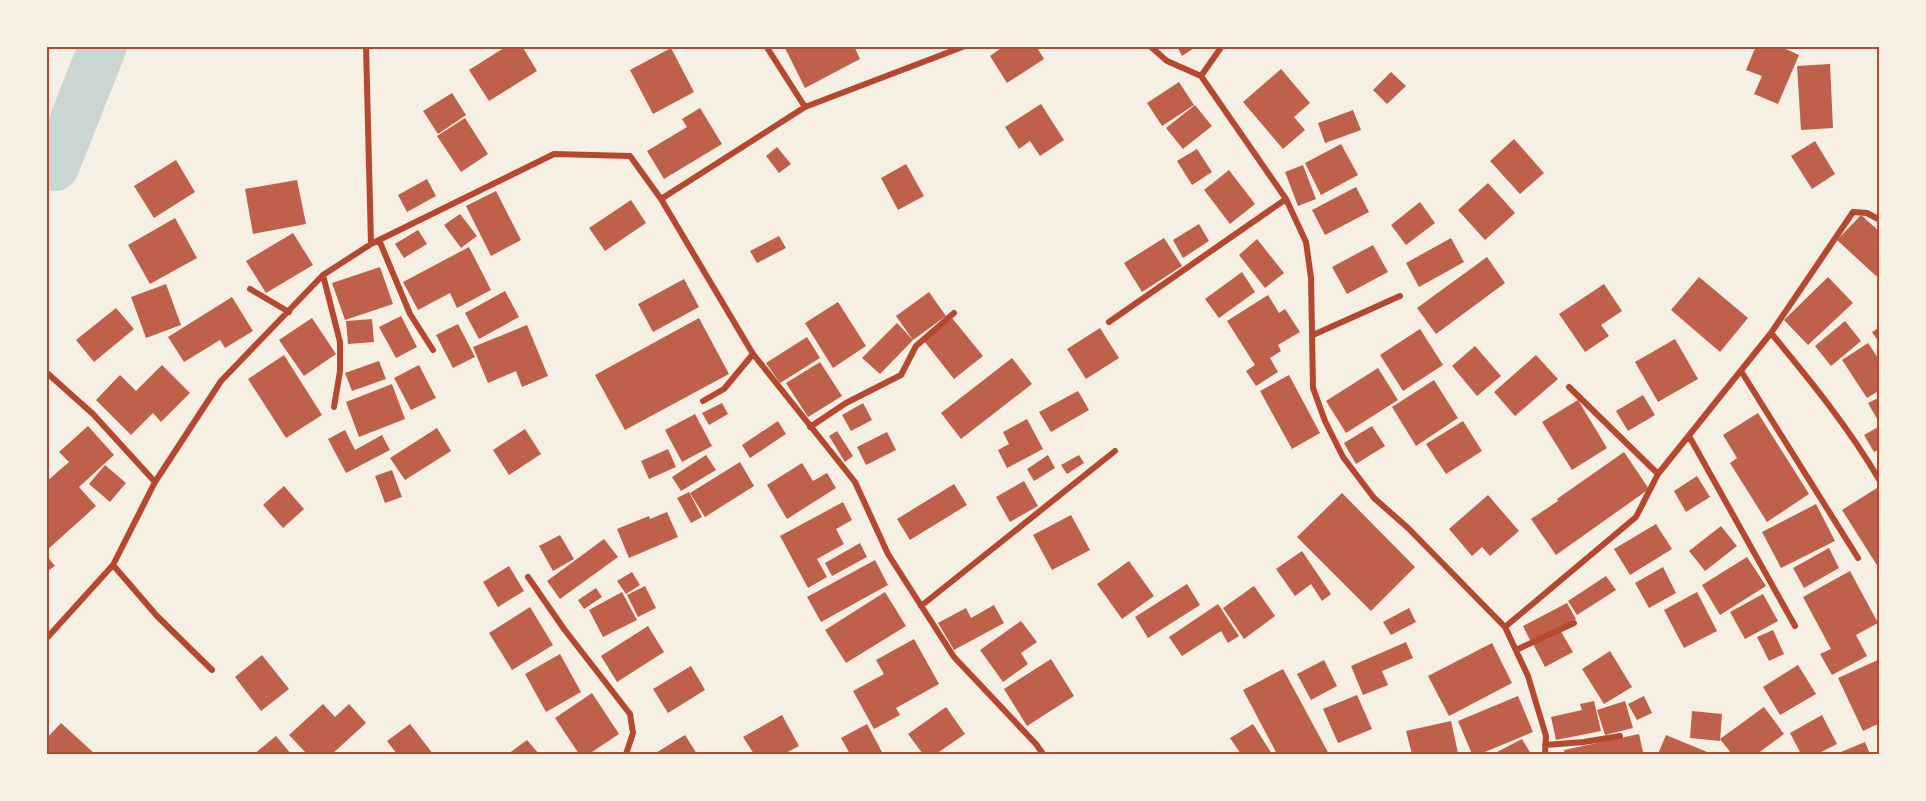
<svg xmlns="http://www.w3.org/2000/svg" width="1926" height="801" viewBox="0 0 1926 801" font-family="'Alegreya Sans',sans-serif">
<rect width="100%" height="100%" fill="#f6efe4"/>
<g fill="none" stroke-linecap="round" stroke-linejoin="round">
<path stroke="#c9d6d2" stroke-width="48" d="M46,157l9,10 48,-121"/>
</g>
<path fill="#bf614a" d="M507,46h15l15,25 -48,30 -20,-31z
M784,46h70l6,13 -55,29z
M1004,46h32l8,13 -37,24 -17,-27z
M1177,46h20l-15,10z
M1756,46h23l20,9 -21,49 -24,-10 8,-18 -16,-6z
M671,48l23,44 -41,22 -23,-44z
M1830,64l3,64 -32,2 -4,-64z
M1281,69l29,34 -16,14 11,13 -22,19 -40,-47z
M1391,72l15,14 -19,18 -14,-14z
M1179,82l15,23 -32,21 -15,-23z
M452,93l14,22 -28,19 -15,-23z
M1041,104l23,36 -24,16 -10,-15 -11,8 -14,-22z
M1195,105l17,21 -29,23 -17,-21z
M700,108l22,36 -58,35 -17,-28 40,-24 -5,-8z
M1353,110l8,20 -36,13 -7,-20z
M465,118l23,36 -27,18 -24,-36z
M1514,139l30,34 -24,21 -30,-33z
M1815,141l20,33 -23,15 -21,-33z
M1341,144l17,31 -37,20 -16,-32z
M777,147l14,17 -12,9 -13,-17z
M1197,149l15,23 -20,13 -15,-24z
M176,160l19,32 -41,26 -20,-32z
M906,164l18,32 -26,14 -17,-32z
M1303,165l13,34 -18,7 -13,-34z
M1229,170l26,34 -25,20 -26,-34z
M427,179l9,17 -29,16 -9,-17z
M297,180l9,44 -53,10 -8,-45z
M1488,183l27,30 -30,27 -27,-30z
M1356,187l13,25 -44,23 -13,-25z
M496,191l25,49 -30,16 -25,-50z
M631,200l15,23 -41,28 -16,-23z
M1420,202l15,21 -29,22 -15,-20z
M460,214l17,22 -16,12 -17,-23z
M1861,215l19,17v40l-4,4 -39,-36z
M175,218l22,40 -47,26 -22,-39z
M1199,224l10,17 -26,17 -10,-18z
M418,230l9,14 -23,14 -9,-14z
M293,233l20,32 -47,28 -20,-32z
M779,236l7,12 -29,15 -7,-12z
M1164,238l18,28 -40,26 -18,-29z
M1451,238l13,24 -45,25 -13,-24z
M1257,239l27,34 -19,15 -26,-33z
M1373,245l15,27 -41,22 -15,-27z
M469,247l22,43 -34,18 -7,-15 -32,17 -15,-28z
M1487,257l18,26 -69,51 -19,-26z
M380,267l13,37 -48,16 -13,-37z
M1242,272l13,20 -36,26 -14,-19z
M1699,277l49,41 -28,34 -49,-42z
M1828,277l25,26 -45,42 -24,-25z
M684,279l15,28 -46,25 -15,-28z
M166,284l15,41 -35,13 -15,-41z
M1604,284l18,27 -21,14 8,11 -24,16 -26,-38z
M505,291l14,26 -40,22 -14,-26z
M929,292l17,24 -33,24 -17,-24z
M1268,295l11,18 6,-4 15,23 -22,13 3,6 -11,7 8,14 -22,14 -10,-15 9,-6 -28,-44z
M232,297l21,34 -28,17 -5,-8 -36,22 -16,-25z
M838,302l28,44 -33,22 -28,-45z
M116,308l18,21 -40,33 -18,-22z
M401,316l16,31 -21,11 -17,-31z
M312,318l24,36 -32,22 -25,-36z
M699,318l30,56 -104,56 -30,-55z
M952,318l31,38 -29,23 -30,-38z
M372,319l2,23 -26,2 -2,-23z
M1845,321l16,20 -30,25 -16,-20z
M897,323l16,17 -33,34 -18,-16z
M458,324l17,33 -22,11 -17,-33z
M527,325l21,51 -26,11 -6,-16 -28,12 -15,-36z
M1880,327v17l-8,-12z
M1100,328l19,30 -33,21 -19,-30z
M1420,329l23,36 -40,26 -23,-36z
M807,337l13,21 -40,25 -14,-20z
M1675,339l23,40 -40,23 -23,-40z
M1868,343l12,18v29l-13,8 -25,-38z
M1475,346l26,30 -24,20 -25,-30z
M284,355l38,60 -36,23 -38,-59z
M1536,355l22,24 -43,37 -21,-24z
M1012,358l20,26 -71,55 -20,-26z
M379,361l7,18 -34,12 -7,-18z
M820,362l22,34 -34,21 -22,-34z
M162,365l28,28 -29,29 -8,-9 -22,22 -35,-35 24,-25 16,16z
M419,365l17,33 -25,12 -17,-32z
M1378,368l20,32 -52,33 -20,-32z
M1289,375l31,58 -28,16 -32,-58z
M1434,380l24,38 -42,28 -24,-39z
M392,384l13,35 -46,18 -13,-35z
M1078,391l11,19 -38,22 -12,-20z
M1643,395l12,20 -27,16 -12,-20z
M1880,397v27l-12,-21z
M1578,400l29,48 -35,22 -30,-48z
M722,403l6,11 -19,11 -7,-12z
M863,403l9,17 -21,11 -9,-16z
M1758,413l51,81 -42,28 -37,-59 7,-5 -14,-23z
M695,414l17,32 -30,16 -17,-32z
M1027,419l16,30 -36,19 -9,-18 11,-6 -6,-12z
M778,421l8,13 -36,24 -8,-13z
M1463,421l19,30 -36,23 -20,-30z
M88,426l26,29 -35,32 17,19 -50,45v-69l23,-20 -10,-10z
M1372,426l13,20 -29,18 -12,-21z
M1880,426v23l-6,3 -10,-17z
M437,428l14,23 -46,29 -15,-22z
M525,429l16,25 -32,21 -16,-25z
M345,430l10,20 27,-15 8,15 -44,23 -18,-34z
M837,431l16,25 -8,6 -16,-26z
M887,432l9,18 -30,15 -9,-18z
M668,449l8,18 -27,12 -8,-18z
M1624,452l25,37 -93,66 -25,-36 27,-18 -1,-2z
M706,455l10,15 -35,21 -9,-14z
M1048,455l7,13 -21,13 -7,-12z
M1079,455l5,8 -17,11 -6,-9z
M740,462l14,24 -49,31 -15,-24z
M802,463l11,18 14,-8 9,15 -49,31 -20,-34z
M105,465l21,18 -16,19 -21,-18z
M392,470l10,27 -17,6 -10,-27z
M1697,476l13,21 -24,15 -12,-21z
M1024,481l14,25 -28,16 -14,-25z
M954,484l13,21 -57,35 -13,-21z
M284,486l20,23 -21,19 -20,-23z
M1877,488l3,4v78l-38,-60z
M689,492l13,25 -11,6 -14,-25z
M1342,493l73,74 -44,44 -74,-74z
M1488,495l31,36 -29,25 -8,-9 -10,9 -23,-27z
M843,502l9,18 -16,9 8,15 -27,15 10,18 -19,11 -28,-52z
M1816,504l19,37 -54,27 -19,-36z
M667,512l11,25 -49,21 -12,-29 32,-13 1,3z
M1071,515l19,35 -38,20 -19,-35z
M1656,524l16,25 -42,26 -16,-26z
M1721,526l16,20 -32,25 -16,-20z
M560,535l14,24 -21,12 -14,-25z
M604,539l14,18 -58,42 -13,-18z
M860,543l7,14 -35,19 -7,-13z
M1829,548l10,20 -35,20 -11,-20z
M1302,551l29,43 -9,7 -11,-17 -16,12 -19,-27z
M46,555l9,11 -9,6z
M1747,557l19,29 -46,29 -18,-30z
M875,560l13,25 -67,37 -14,-25z
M1129,561l25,35 -32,23 -25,-35z
M509,566l15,25 -26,16 -15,-25z
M1663,567l13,26 -27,15 -14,-25z
M1850,571l28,52 -22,12 11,21 -35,19 -12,-21 11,-5 -28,-52z
M632,572l8,13 -14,9 -9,-13z
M1606,576l10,14 -39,25 -9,-14z
M1187,584l13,21 -52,33 -13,-21z
M645,586l11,22 -18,9 -11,-22z
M1254,586l21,30 -31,23 -21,-31z
M596,588l6,9 -18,12 -6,-9z
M622,592l15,28 -34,17 -14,-27z
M885,592l21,34 -60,37 -21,-33z
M1697,592l20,39 -33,17 -20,-38z
M1763,594l15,27 -33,18 -15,-27z
M1567,603l9,16 -45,23 -8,-16z
M1218,604l21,32 -11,7 -7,-12 -39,25 -13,-19z
M994,605l10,18 -50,27 -16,-27 28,-15 5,10z
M530,607l23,38 -41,25 -23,-37z
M1409,608l7,14 -25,13 -8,-13z
M1021,621l16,21 -16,11 7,11 -25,18 -23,-32z
M648,626l16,26 -47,30 -16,-26z
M1560,630l13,22 -28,15 -12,-23z
M1773,630l11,24 -15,7 -12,-24z
M914,639l25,45 -43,24 4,7 -26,14 -21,-38 31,-17 -8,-14z
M1406,642l7,16 -31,13 6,14 -25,10 -12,-29z
M1492,643l20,40 -63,33 -21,-40z
M1610,651l22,36 -28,17 -22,-35z
M560,654l21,38 -35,20 -21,-38z
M262,655l27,34 -28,22 -26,-34z
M1051,659l23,37 -47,30 -23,-37z
M1880,659v64l-17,8 -25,-53z
M1324,660l13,26 -26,14 -14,-26z
M1798,665l18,29 -36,21 -17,-28z
M691,666l14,24 -37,23 -15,-24z
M1283,669l46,85h-52l-34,-64z
M592,693l27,41 -30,20h-10l-24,-36z
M1357,695l15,34 -34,14 -15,-34z
M1518,696l15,36 -53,22h-8l-14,-33z
M1644,696l8,17 -15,7 -9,-16z
M1594,701l7,30 -45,9 -5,-23 31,-7 -2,-6z
M1625,701l8,27 -28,7 -8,-25z
M323,704l12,13 14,-13 17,19 -34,31h-25l-18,-19z
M946,707l19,27 -29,20h-13l-15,-20z
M1764,707l20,27 -27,20h-25l-12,-15z
M1692,711l30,3 -2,27 -30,-3z
M782,715l17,31 -15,8h-30l-11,-17z
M1822,715l15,29 -20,10h-16l-11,-21z
M1451,721l7,32 -46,1 -6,-23z
M61,723l34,31h-49v-15z
M410,724l23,30h-36l-10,-13z
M867,724l16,30h-33l-9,-16z
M1253,724l19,30h-31l-11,-16z
M1639,734l4,18 -11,2h-67l-1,-4z
M685,735l12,19h-43z
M1666,735l46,19h-54z
M276,736l15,18h-37z
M1522,739l9,15h-38z
M527,740l12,14h-31z
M1865,742l5,12h-34z"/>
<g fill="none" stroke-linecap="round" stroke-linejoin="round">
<path stroke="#b5482f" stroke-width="6" d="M366,46l5,198
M1150,46l17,15 34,15
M1222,46l-21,30 85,123 20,43 5,36 2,110 12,33 18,36 31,41 34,30 97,99 23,49 18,60 -1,18
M805,107l160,-61
M661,199l144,-92 -39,-61
M379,240l31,74 23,36
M323,275l17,67v29l-6,36
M250,289l39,23
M1109,322l177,-123
M1771,333c39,47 78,95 109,148
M1313,335l87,-39
M1741,371l117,187
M46,372l47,42 62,68
M1569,387l89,87
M703,401l21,-12 29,-35
M810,427l36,-24 55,-28 15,-29 38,-33
M1689,436l106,190
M113,565l44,51 55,54
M528,577l36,52 66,85 3,19 -7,21
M921,606l194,-155
M1505,627l131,-110 22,-43 113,-141 82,-121 14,1 13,7
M46,639l67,-74 42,-83 66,-101 102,-106 48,-31 183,-90 76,2 31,43 92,155 102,128 33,72 66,103 82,87 7,10
M1516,650l58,-27
M1545,745l39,-3 36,-6"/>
</g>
<rect width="1926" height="801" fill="none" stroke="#f6efe4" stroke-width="96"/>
<rect x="48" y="48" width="1830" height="705" fill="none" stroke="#b5482f" stroke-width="2"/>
</svg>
